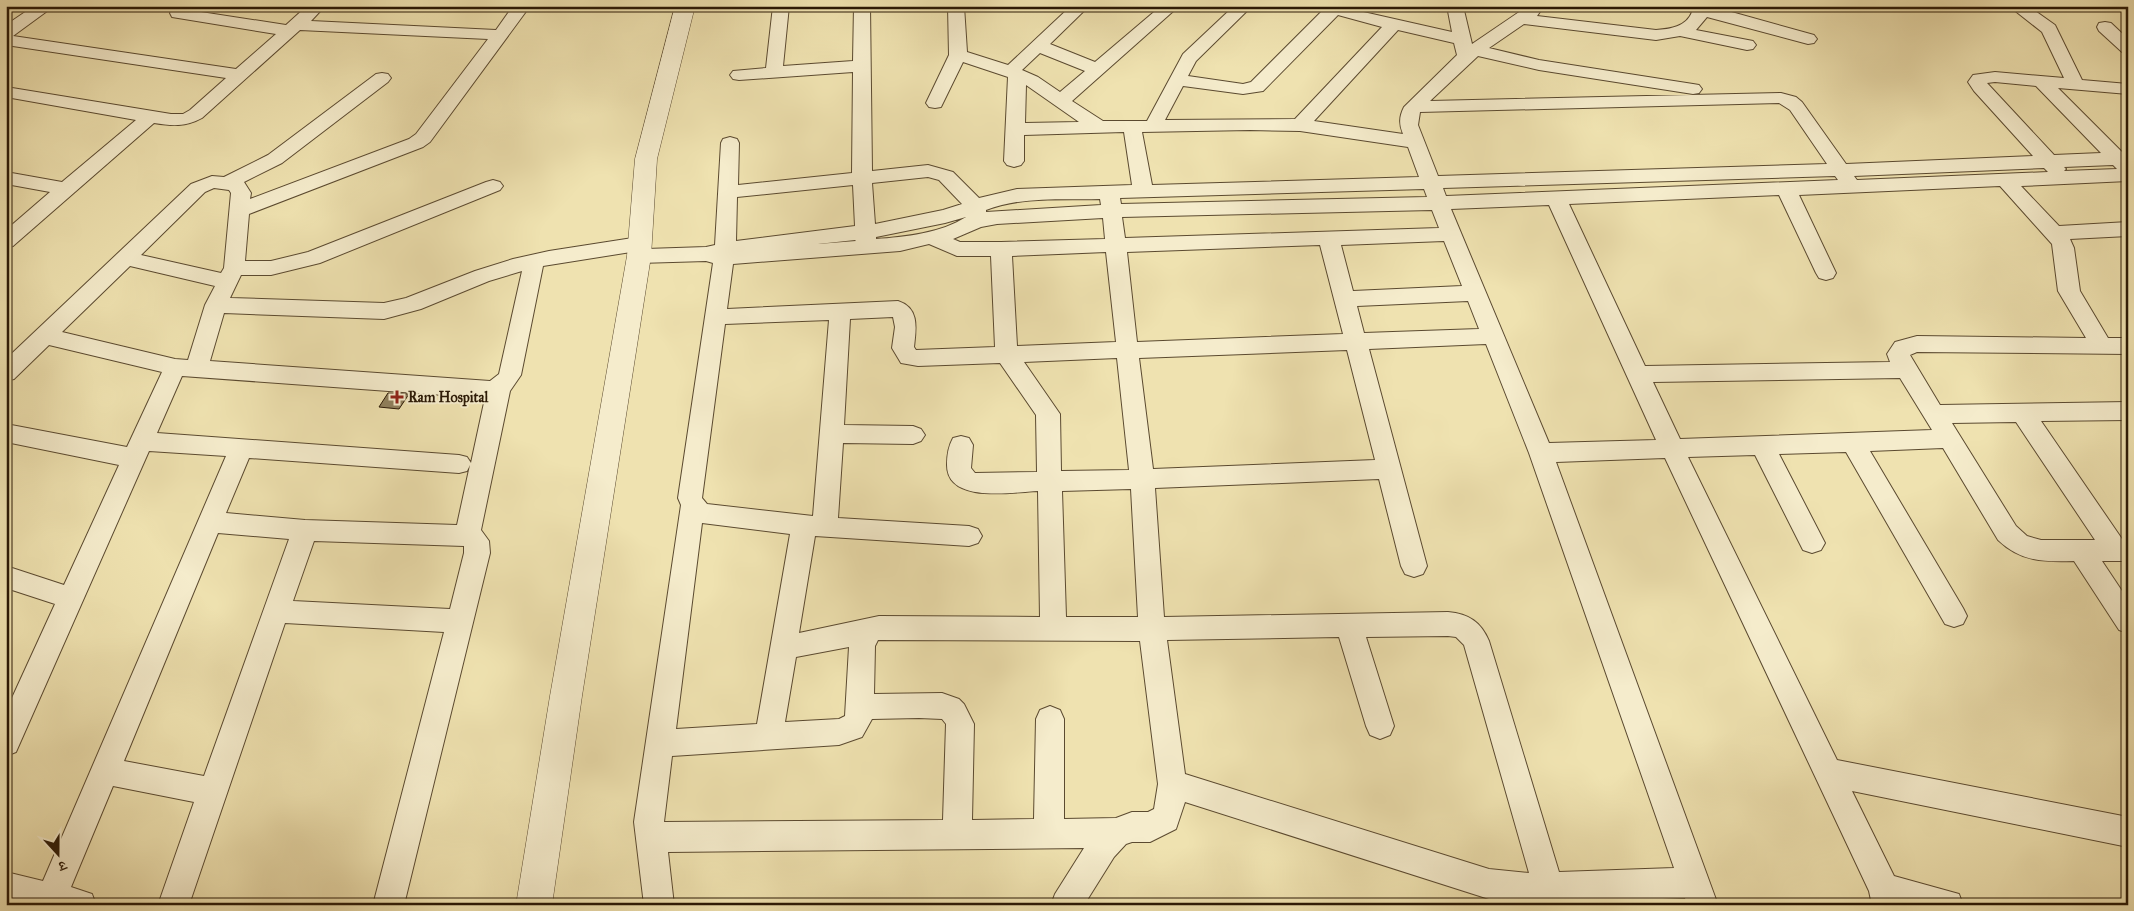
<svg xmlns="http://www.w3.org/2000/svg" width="2134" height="911" viewBox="0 0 2134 911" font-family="'IM FELL Great Primer','Noto Serif Devanagari',serif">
<rect width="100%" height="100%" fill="#efe2b0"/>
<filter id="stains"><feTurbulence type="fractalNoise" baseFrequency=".004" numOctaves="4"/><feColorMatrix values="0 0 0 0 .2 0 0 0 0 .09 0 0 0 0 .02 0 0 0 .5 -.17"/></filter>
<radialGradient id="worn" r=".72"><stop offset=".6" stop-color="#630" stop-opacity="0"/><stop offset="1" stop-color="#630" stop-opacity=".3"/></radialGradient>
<path fill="#90815e" stroke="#2a1805" d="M388,393l21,1 -10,15 -20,-2z"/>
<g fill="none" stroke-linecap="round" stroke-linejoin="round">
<g stroke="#5b4a30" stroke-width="2">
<path id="minor" d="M34,6h20l-41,30 223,33 40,-35 -104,-17 -2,-4 3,-7h16l-1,4 98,15 21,-19h18l-14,15 185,9 17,-24h17l-100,136 -7,5 -174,67 -4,47h26l37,-9 178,-70 7,-2 7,2 3,4 -3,4 -180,73 -49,12h-30l-11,23 154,5 22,-5 69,-27 38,-12 36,-8 90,-14 7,2 3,5 -3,5 60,-2 9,-2 6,-102 2,-4 7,-2 7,2 2,4 -1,42 114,-12 1,-101 -114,8 -6,-1 -3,-4 3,-4 33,-3 7,-62h16l-6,60 70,-5 1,-55h16l2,165 56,-6 25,7 26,26 38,-9 115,-4 -8,-53 -100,3v26l-3,4 -7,2 -7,-2 -3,-4 4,-84 -45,-15 -22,45 -6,1 -6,-1 -3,-4 23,-48 -1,-49h16l3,46 41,13 63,-59h18l-39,38 45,18 66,-56h18l-107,95 31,20h44l36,-67 51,-48h18l-56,55 -8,15 55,8 8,-2 73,-73 -2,-3h24l13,5 93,21 -5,-26h16l9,38 56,-38h16l-7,10 119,14c14,-1 30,-3 36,-18l-7,-2 -2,-4h27l104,29 3,4 -3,4 -6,1 -101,-27 -11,13 57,11 3,4 -3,4 -6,1 -67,-14 -24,4 -132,-16 -35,24 50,12 154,24 6,1 3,4 -3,4 -6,1 -154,-24 -61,-14 -48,45 351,-8 15,4 6,5 44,62 187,-8 -59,-65 -6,-9 5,-7 22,-3 69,6 -22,-46 -33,-26h19l27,19 27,55 46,4v10l-70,-6 64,64h6v29l-107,5 38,40 69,-4v14l-58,3 4,9 6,43 28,47h20v16l-211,-2 -7,3 30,50 188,-3v18l-87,1 81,118h6v22h-26l26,39v33l-9,-3 -45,-69c-30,1 -53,1 -76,-21l-55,-92 -73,3 93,157 4,8 -4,8 -9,3 -9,-3 -99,-172 -67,2 46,89 -4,7 -9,3 -9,-3 -48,-95 -67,2 149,303 291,57v30l-276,-56 42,85 65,18 4,11h-91l-3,-14 -204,-433 -109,4 162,443h-31l-2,-7 -136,6h-29l-31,-5 -304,-97 -9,27 -26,13h-18l-6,2 -12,13 -30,48h-33l4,-11 29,-46 -416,4 6,53h-30l-10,-83 47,-317 -3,-7 35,-235 -7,-2 -67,2 -7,-2 -3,-5 2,-4 -88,14 -22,109 -11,16 -29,139 8,11 1,12 -86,352h-31l71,-273 -159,-9 -96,282h-31l36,-103 -81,-16 -42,101 21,7 4,11h-80l-10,-3v-30l37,9 183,-425 -77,-5 -133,301 -10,4v-45l49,-107 -49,-16v-22l58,19 55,-120 -113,-23v-18l121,23 35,-75 -113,-27 -35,34 -8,2v-22l185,-175 21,-8 12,1 44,-22 108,-81 6,-1 6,1 3,4 -3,4 -106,81 -38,19 7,11 -1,6 159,-60 7,-5 72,-95 -188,-9 -98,88c-16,9 -30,8 -48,5l-141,123 -7,2v-18l44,-38 -44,-8v-12l56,10 74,-62 -130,-23v-10l165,27h12l7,-4 36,-32 -220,-33v-20zM1338,15l44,12 -87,92 -130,1 18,-34 60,8 20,-3zM1398,30l56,13 3,12 -53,52c-5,10 -5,17 -1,27l-89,-13zM1040,53l45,18 -25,21 -22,-15 -16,-7zM1995,82l41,4 65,67 -47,2 -67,-72zM1026,85l53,37 -54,1zM1779,103l11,7 37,54 -389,12 -20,-51 2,-13zM1250,130l50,1 108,16 11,30 -267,8 -10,-53zM2113,165l4,4 -53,2 2,-2 -2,-2zM2044,168l4,4 -191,8 -3,-4zM1835,176l3,4 -392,16 -3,-8zM928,177l11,3 23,24 -19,6 -68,14 -3,-41zM853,185l2,41 -119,15 1,-44zM2000,186l52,58 6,47 28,47 -169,-2 -22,6 -8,12 3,8 -245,4 -76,-162 210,-9 37,78 3,5 7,2 7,-2 3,-5 -37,-78zM214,188l15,2 2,3 -7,75 -3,5 -80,-18 64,-63zM1424,189l3,8 -306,7 -1,-6zM1100,199l1,6 -115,7v-2c36,-14 77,-10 114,-11zM1549,205l107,235 -107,3 -98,-234zM1432,210l7,18 -314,10 -3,-21zM966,217c-25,16 -61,20 -90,22v-2l69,-14zM1103,218l2,21 -104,3h-41l-7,-3 28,-12 16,-3zM855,240l1,1 -38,3zM1444,241l18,45 -109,5 -12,-46zM929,244l28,12h34l4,91 -79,3 -2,-3c2,-18 6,-39 -16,-46l-171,8 6,-45 167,-13zM1320,245l23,89 -206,8 -10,-90zM1106,252l10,90 -99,4 -5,-90zM130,266l85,20 -10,19 -17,55 -13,-1 -113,-27zM522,271l-23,103 -9,7 -280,-20 14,-48 160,6 37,-10 68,-28zM1468,301l11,28 -115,4 -7,-27zM893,317l2,10 -3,21 9,15 17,3 82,-3 36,52 1,57 -62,1 -4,-5 2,-23 -4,-7 -8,-2 -8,2c-5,9 -6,18 -6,27 0,39 66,27 91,26l2,126 -161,-1 -80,17 16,-97 154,10 9,-3 4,-7 -4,-7 -9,-3 -131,-8 5,-75 70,1 8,-3 4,-6 -4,-6 -8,-3 -69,-1 6,-106zM829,320l-16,196 -106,-12 -5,-6 23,-174zM1486,344l43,109 145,415 -115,4 -70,-231c-8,-19 -20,-27 -41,-29l-284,5 -9,-129 224,-9 22,87 4,8 9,3 9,-3 4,-8 -58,-217zM1347,350l28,110 -222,9 -14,-111zM1117,358l12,112 -68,1 -1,-57 -36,-52zM182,376l303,22 -14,65 -4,-6 -8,-2 -302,-22zM1900,378l32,52 -252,9 -27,-57zM2016,422l79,118h-54l-14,-4 -11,-10 -64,-103zM249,458l210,15 8,-2 3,-6 -13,60 -152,-5 -79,-7zM1131,489l7,128h-72l-4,-126zM702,523l88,11 -33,190 -81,5zM218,533l71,6 -85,237 -80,-15zM314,541l150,5v7l-14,56 -157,-8zM1448,636l8,1 8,8 65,228 -40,-4 -304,-95 -18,-134 172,-3 27,89 4,9 10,4 10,-4 4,-9 -28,-89zM878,640l262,1 18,143 -4,25 -6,3h-16l-16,6 -52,1v-100l-4,-9 -10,-4 -10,4 -4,9 -2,100 -62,1 2,-96 -10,-20 -5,-5 -17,-6 -68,1 1,-48zM849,647l-4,69 -6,3 -54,3 11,-65zM919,718l23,1 4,5 -3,96 -279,2 8,-66 167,-11 23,-8 10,-18z
M2105,22l6,1 17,16v14l-6,-1 -23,-21 -2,-4 2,-4z"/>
</g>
<g stroke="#5b4a30" stroke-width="1">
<path id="tertiary" d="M675,6h20l-38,153 -6,97 -69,440 -30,209h-36l34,-209 77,-440 8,-97z"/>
</g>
<use href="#minor" fill="#f5eccc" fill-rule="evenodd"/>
<use href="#tertiary" fill="#f5eccc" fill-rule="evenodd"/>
</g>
<path fill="#8f2418" stroke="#f5eccc" stroke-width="2" d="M394.5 389.5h5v5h5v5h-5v5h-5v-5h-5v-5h5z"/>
<g text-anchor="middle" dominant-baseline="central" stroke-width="4" stroke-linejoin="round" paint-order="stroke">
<g font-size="14" font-weight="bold" fill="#2a1805" stroke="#f5eccc" text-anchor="start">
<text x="408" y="397">Ram Hospital</text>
</g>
</g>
<rect width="2134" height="911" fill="none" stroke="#efe2b0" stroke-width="25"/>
<rect x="8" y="8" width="2119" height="896" fill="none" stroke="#2a1805" stroke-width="2.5"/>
<rect x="12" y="12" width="2109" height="886" fill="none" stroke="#2a1805"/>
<g transform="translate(58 854) rotate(159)" stroke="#f5eccc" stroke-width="4" paint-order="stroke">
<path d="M0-4L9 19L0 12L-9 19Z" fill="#2a1805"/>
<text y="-8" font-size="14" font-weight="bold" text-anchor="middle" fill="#2a1805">उ</text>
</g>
<rect width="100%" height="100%" filter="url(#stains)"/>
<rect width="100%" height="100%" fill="url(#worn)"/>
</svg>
